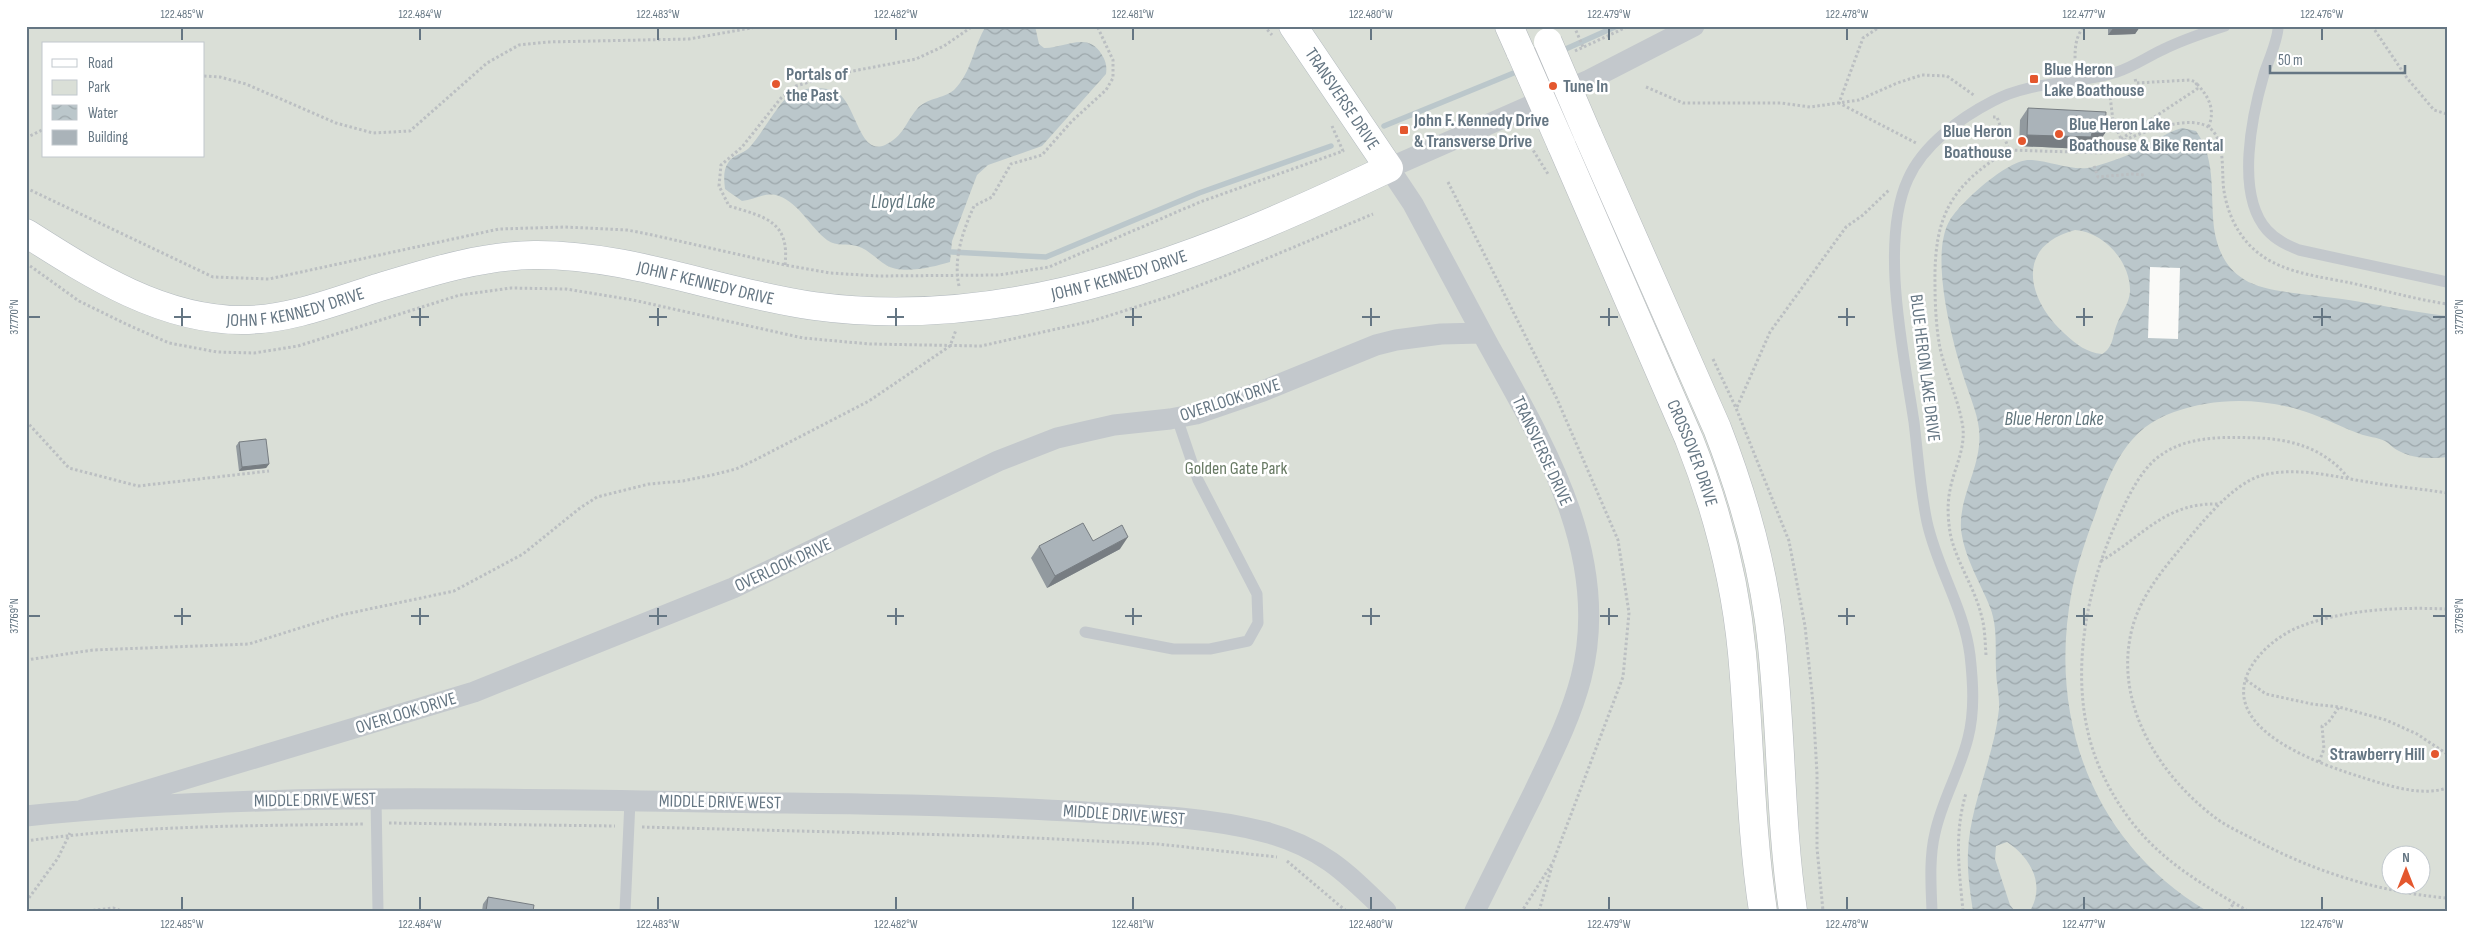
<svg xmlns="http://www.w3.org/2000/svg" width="2473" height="937" viewBox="0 0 2473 937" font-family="'Sofia Sans Condensed',sans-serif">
<defs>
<pattern id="water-waves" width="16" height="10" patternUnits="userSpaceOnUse" patternTransform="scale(1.25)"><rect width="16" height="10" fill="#bbc7cb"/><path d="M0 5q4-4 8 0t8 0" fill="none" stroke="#9ca6aa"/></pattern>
</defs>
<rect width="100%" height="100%" fill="#fafaf8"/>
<path fill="#dadfd7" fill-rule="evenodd" d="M26,26h2421v885h-2421zM44,44h160v112h-160zM2390,854h30v30h-30z"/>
<path fill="url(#water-waves)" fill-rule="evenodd" d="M986,26h49l4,18 5,4c19,1 44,-18 58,7 4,6 5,12 4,19l-64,72 -54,19 -11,10 -25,66 -2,21c-17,5 -48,13 -64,3 -10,-6 -18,-16 -29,-19 -10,-3 -20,1 -30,-6 -16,-12 -28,-37 -48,-44 -13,-5 -24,4 -37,5l-17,-12c-1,-9 -2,-19 3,-26 4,-8 15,-9 21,-15 13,-14 29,-45 42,-54 10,-6 30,-7 41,-4 25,7 25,67 53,55 19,-9 20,-22 32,-36 9,-11 26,-10 37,-19 18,-18 19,-43 32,-64z
M2182,128l14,3c22,30 13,68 19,103 4,19 12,35 30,46 21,13 71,15 97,19 35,5 69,13 105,17v141c-15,2 -34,2 -48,-6 -5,-2 -9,-7 -14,-10 -8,-4 -17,-4 -25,-7 -16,-6 -32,-14 -48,-20 -44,-16 -94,-18 -138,-2 -48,16 -64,59 -79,103 -9,24 -18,50 -23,75 -25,129 21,253 135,321h-177c16,-27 0,-54 -23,-69l-11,4 -1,13 15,46 5,6h-42c-3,-19 -6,-40 -5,-59 2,-48 26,-94 31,-143 1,-13 -3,-26 -3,-39 -1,-22 2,-42 -6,-63 -10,-25 -26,-50 -29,-78 -2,-35 22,-64 18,-100 -2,-18 -10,-34 -15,-51 -12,-37 -35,-124 -14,-158 11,-18 58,-61 80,-60 21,1 43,12 63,7 17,-5 36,-11 50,-20 14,-7 24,-15 39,-19zM2075,230c29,2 56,32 55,62 -1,12 -9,21 -13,32 -5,12 -3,23 -15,30 -15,-1 -26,-10 -37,-20 -38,-34 -51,-88 10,-104z"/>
<path fill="#fafaf8" d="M2150,267l30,1 -2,71 -30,-1z"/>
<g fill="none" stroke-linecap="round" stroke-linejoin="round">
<path stroke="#bbc7cb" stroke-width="5.5" d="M1559,52l58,-26
M1384,126l137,-56
M952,252l94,5 153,-64 132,-47"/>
<g stroke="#b3babf" stroke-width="29">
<g id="secondary">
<path id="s1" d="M26,233c66,42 136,87 216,87 45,0 89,-17 132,-31 53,-16 104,-33 160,-34 95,-1 187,38 280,51 202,28 397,-53 575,-138l-96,-142"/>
</g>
</g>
<g stroke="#b4b9bd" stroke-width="29">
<g id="highway">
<path d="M1509,26l12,27"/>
<path d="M1587,133l130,295c24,62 43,126 52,193 13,96 10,194 24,290"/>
<path id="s2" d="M1561,144l128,295c27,68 46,140 53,214 8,85 8,173 21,258"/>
</g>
</g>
<path stroke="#bbbfc2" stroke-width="3" stroke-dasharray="2.5 2.5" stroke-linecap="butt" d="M1264,26l8,9
M1574,26l9,21
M1881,26l-18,12 -24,65 77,40
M2372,26l35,52 27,32 13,4
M1575,51l54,-25
M2081,64l-6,-2c0,-14 0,-24 9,-36
M204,76l16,1 26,7 90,39 37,10 37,-2 77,-68 32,-18 28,-3 142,-3 73,-13
M2197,84c12,13 19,26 11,44
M1646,87l37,16h98l29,4 49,-7 38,-17 25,-8 25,1 28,20
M1993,117h4l12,33 95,3 15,-5 2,-9 -8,-18 -4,-34
M26,138l18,-9
M2121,139l76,-50 -1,-7 -6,-2 -54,3 -1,-5
M1528,142l20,32
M2120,142c21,-9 71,-30 91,-13 15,14 10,44 13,62 4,25 16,49 37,64 24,18 61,22 90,28 32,7 63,16 96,21
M2094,166l4,11 34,-3 13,1
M1448,182l109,217 61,141 11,73 -6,64 -70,185 -31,49
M26,188l187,89 56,2 230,-50 66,-2 62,3 21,4 137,31 45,8 48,3 121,-1 50,-8 151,-65 143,-51 -11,-25
M26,263l53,38 47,23 43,19 48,9 37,1 44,-7 162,-51 51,-7 55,1 67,11 170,38 67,6 111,2 111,-25 82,-26 58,-22 141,-59
M785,265c5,-44 -20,-48 -56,-59l-10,-20 2,-21 21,-18 39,-49 15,-12 36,-11 84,-16 28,-13 29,-20
M959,286c-6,-28 4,-55 15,-80l18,-9 19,-33 31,-9 30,-34 34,-31 7,-12v-18l-16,-34
M1713,359l23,49 53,133 16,85 8,77 4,71v74l6,63
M1737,407l33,-75 76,-105 17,-12 26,-25
M26,421l43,47 69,18 131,-15
M2447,493c-24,-4 -49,-6 -73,-10 -35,-5 -75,-17 -111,-8 -33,9 -66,54 -88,80 -18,22 -36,46 -43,74 -19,74 27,147 85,190 11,8 25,14 38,21 60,32 124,52 192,58
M2101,561c44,-26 64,-59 119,-57
M2447,609c-47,-2 -98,0 -143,16 -20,7 -42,23 -53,42 -36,62 69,97 110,110 25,8 60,20 86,11
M1986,655c-1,-14 -1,-28 -5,-41 -7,-28 -26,-54 -31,-82 -2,-13 -3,-28 0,-42 4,-22 15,-39 13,-62 -4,-28 -17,-53 -23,-80 -4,-21 -5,-44 -5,-65 -1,-67 16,-98 74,-133
M26,660l67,-10 156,-6 92,-29 113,-24 69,-37 57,-46 17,-11 52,-13 34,-3 29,-6 24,-6 19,-9 114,-59 81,-55 6,-16
M2246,680l20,14 46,10 27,3 47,13 31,14 30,20
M2319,762l5,-13 -2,-23 6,-3 11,-16
M389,823l226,3
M642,827l351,9 165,8 119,13
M26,841c112,-16 224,-15 337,-17
M1287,861l59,50
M26,902l32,-44 12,-25
M88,911l25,-3 9,3
M1539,911l13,-45
M1963,911c-4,-42 -9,-77 3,-118
M2229,911l4,-7
M2248,911c-66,-38 -112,-66 -146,-138 -38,-81 -18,-185 20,-263 9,-19 21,-43 39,-55 28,-20 66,-18 99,-17 35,2 67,12 89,41"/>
<path stroke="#c3c8cc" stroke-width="11" d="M2278,26c1,11 -10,36 -14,48 -12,41 -29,120 3,156 9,10 20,15 32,20l148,32
M1085,632l88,17h37l38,-8 10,-18 -1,-29 -59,-114 -21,-62
M376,799l2,112
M625,911l5,-110
M1932,911c-1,-26 -3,-53 3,-78 7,-33 25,-62 33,-95 7,-27 5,-56 2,-83 -6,-47 -33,-87 -43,-133 -7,-33 -9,-67 -13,-100 -10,-67 -35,-180 -6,-243 15,-34 52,-61 85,-78 39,-21 83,-16 124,-29 16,-5 30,-15 45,-22 20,-10 41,-17 63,-24"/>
<path stroke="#c3c8cc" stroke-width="21" d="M82,810l392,-118 259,-104 265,-127 59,-23 57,-13 56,-6 26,-5 67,-23 113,-46 20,-5 45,-6 41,-1
M26,816c252,-26 507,-16 760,-13 100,1 200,3 299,9 60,3 122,5 180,20 56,15 81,40 121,79
M1475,911c19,-38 38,-77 57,-115 18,-38 38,-76 49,-118 31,-121 -36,-232 -93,-334 -25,-47 -50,-94 -75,-140l-24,-36 200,-88 105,-54"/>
<use href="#secondary" stroke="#fff" stroke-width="28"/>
<use href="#highway" stroke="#fff" stroke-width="28"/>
<g stroke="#b4b9bd" stroke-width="29" stroke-linecap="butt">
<path id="highway-bridge" d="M1548,42l39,91
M1521,53l40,91"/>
</g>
<use href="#highway-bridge" stroke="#fff" stroke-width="28"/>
</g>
<path fill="#929a9f" d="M2108,26h32l-5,8 -27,1z
M2028,108l77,25 -8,12 -11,-1 -3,5 -64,-3 1,-26z
M239,442l30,22 -3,4 -27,3 -3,-25z
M1093,541l27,8 -73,39 -16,-30 8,-12z
M488,897l45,14h-51l1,-7z"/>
<path fill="#777d82" d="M2114,27h26l-5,7 -27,1z
M2092,133h13l-8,12 -11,-1 -3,5 -64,-3 8,-11z
M269,464l-3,4 -27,3 3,-4z
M1128,537l-8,12 -73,39 8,-12z"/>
<path fill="#aab3b9" stroke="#777d82" d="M2114,26h26v1h-26z
M2028,108l78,4 -1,21h-13l-1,4 -64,-2z
M266,439l3,25 -27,3 -3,-25z
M1083,523l10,18 29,-16 6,12 -73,39 -16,-30z
M488,897l46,8 -1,6h-47z"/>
<path fill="none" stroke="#657683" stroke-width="2" d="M182,28v12M420,28v12M658,28v12M896,28v12M1133,28v12M1371,28v12M1609,28v12M1847,28v12M2084,28v12M2322,28v12M182,308v18M420,308v18M658,308v18M896,308v18M1133,308v18M1371,308v18M1609,308v18M1847,308v18M2084,308v18M2322,308v18M28,317h12M174,317h17M411,317h18M649,317h18M887,317h17M1125,317h17M1362,317h18M1600,317h18M1838,317h17M2076,317h17M2313,317h18M2433,317h13M182,608v17M420,608v17M658,608v17M896,608v17M1133,608v17M1371,608v17M1609,608v17M1847,608v17M2084,608v17M2322,608v17M28,616h12M174,616h17M411,616h18M649,616h18M887,616h17M1125,616h17M1362,616h18M1600,616h18M1838,616h17M2076,616h17M2313,616h18M2433,616h13M182,897v13M420,897v13M658,897v13M896,897v13M1133,897v13M1371,897v13M1609,897v13M1847,897v13M2084,897v13M2322,897v13"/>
<g fill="#e4572e" stroke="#fff" stroke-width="2">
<rect x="2029" y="74" width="10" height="10" rx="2.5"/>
<circle cx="776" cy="84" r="5"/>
<circle cx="1553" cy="86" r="5"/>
<rect x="1399" y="125" width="10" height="10" rx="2.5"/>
<circle cx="2059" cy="134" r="5"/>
<circle cx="2022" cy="141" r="5"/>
<circle cx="2435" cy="754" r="5"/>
</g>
<g text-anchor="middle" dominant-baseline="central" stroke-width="5" stroke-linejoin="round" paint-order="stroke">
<g font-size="18" font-weight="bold" fill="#657683" stroke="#fff" text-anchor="start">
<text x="2044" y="69">Blue Heron<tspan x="2044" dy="21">Lake Boathouse</tspan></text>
<text x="786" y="74">Portals of<tspan x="786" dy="21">the Past</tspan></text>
<text x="1563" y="86">Tune In</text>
<text x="1414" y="120">John F. Kennedy Drive<tspan x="1414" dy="21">&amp; Transverse Drive</tspan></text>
<text x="2069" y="124">Blue Heron Lake<tspan x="2069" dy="21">Boathouse &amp; Bike Rental</tspan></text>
<text x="2012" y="131" text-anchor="end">Blue Heron<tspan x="2012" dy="21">Boathouse</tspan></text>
<text x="2425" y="754" text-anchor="end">Strawberry Hill</text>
</g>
<g font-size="18" fill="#657683" stroke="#fff">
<text transform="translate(1342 99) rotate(56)">TRANSVERSE DRIVE</text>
<text stroke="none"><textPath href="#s1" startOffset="1131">JOHN F KENNEDY DRIVE</textPath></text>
<text stroke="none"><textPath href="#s1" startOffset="711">JOHN F KENNEDY DRIVE</textPath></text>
<text stroke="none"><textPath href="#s1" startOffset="291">JOHN F KENNEDY DRIVE</textPath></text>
<text transform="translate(1925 368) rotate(83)">BLUE HERON LAKE DRIVE</text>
<text transform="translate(1230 400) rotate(-18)">OVERLOOK DRIVE</text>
<text transform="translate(1542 451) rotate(65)">TRANSVERSE DRIVE</text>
<text stroke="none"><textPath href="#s2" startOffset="336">CROSSOVER DRIVE</textPath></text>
<text transform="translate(783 565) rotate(-25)">OVERLOOK DRIVE</text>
<text transform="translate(406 713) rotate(-17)">OVERLOOK DRIVE</text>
<text transform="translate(315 800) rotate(-1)">MIDDLE DRIVE WEST</text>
<text transform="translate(720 802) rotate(1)">MIDDLE DRIVE WEST</text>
<text transform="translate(1124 815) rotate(4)">MIDDLE DRIVE WEST</text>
</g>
<g font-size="18" fill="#687a64" stroke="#fff">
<text x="1236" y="468">Golden Gate Park</text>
</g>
<g font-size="19" font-style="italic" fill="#60757c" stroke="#fff">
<text x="903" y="202">Lloyd Lake</text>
<text x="2054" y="419">Blue Heron Lake</text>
</g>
</g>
<rect width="2473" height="937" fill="none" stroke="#ffffff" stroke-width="55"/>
<rect x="42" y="42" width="162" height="115" fill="#ffffff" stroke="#c1c8cd"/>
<rect x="52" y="59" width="25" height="8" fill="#ffffff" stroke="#c1c8cd"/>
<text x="88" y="68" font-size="15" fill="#657683">Road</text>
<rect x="52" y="80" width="25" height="15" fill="#dadfd7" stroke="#c1c8cd"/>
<text x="88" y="92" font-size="15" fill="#657683">Park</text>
<rect x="52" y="105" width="25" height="15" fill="url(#water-waves)" stroke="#c1c8cd"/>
<text x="88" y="118" font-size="15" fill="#657683">Water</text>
<rect x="52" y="130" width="25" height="15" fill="#aab3b9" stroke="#c1c8cd"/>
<text x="88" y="142" font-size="15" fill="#657683">Building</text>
<g transform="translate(2406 870)"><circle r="24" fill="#ffffff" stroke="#c1c8cd"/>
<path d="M0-4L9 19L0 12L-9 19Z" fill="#e4572e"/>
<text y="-8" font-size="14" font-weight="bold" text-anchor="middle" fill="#657683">N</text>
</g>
<path d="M2270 65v8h135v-8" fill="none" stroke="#657683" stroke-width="2.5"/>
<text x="2278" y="65" font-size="15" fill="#657683" stroke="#ffffff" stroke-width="4" paint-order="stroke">50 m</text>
<rect x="28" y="28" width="2418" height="882" fill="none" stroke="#657683" stroke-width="2"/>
<g font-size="12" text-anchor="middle" fill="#657683">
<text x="182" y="18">122.485°W</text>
<text x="420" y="18">122.484°W</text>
<text x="658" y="18">122.483°W</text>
<text x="896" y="18">122.482°W</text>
<text x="1133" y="18">122.481°W</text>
<text x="1371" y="18">122.480°W</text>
<text x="1609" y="18">122.479°W</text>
<text x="1847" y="18">122.478°W</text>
<text x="2084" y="18">122.477°W</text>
<text x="2322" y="18">122.476°W</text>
<text transform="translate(14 317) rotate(-90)" y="4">37.770°N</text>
<text transform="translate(2459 317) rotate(-90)" y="4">37.770°N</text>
<text transform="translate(14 616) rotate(-90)" y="4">37.769°N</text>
<text transform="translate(2459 616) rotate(-90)" y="4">37.769°N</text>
<text x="182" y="928">122.485°W</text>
<text x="420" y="928">122.484°W</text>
<text x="658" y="928">122.483°W</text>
<text x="896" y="928">122.482°W</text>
<text x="1133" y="928">122.481°W</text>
<text x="1371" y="928">122.480°W</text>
<text x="1609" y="928">122.479°W</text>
<text x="1847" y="928">122.478°W</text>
<text x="2084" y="928">122.477°W</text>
<text x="2322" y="928">122.476°W</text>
</g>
</svg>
